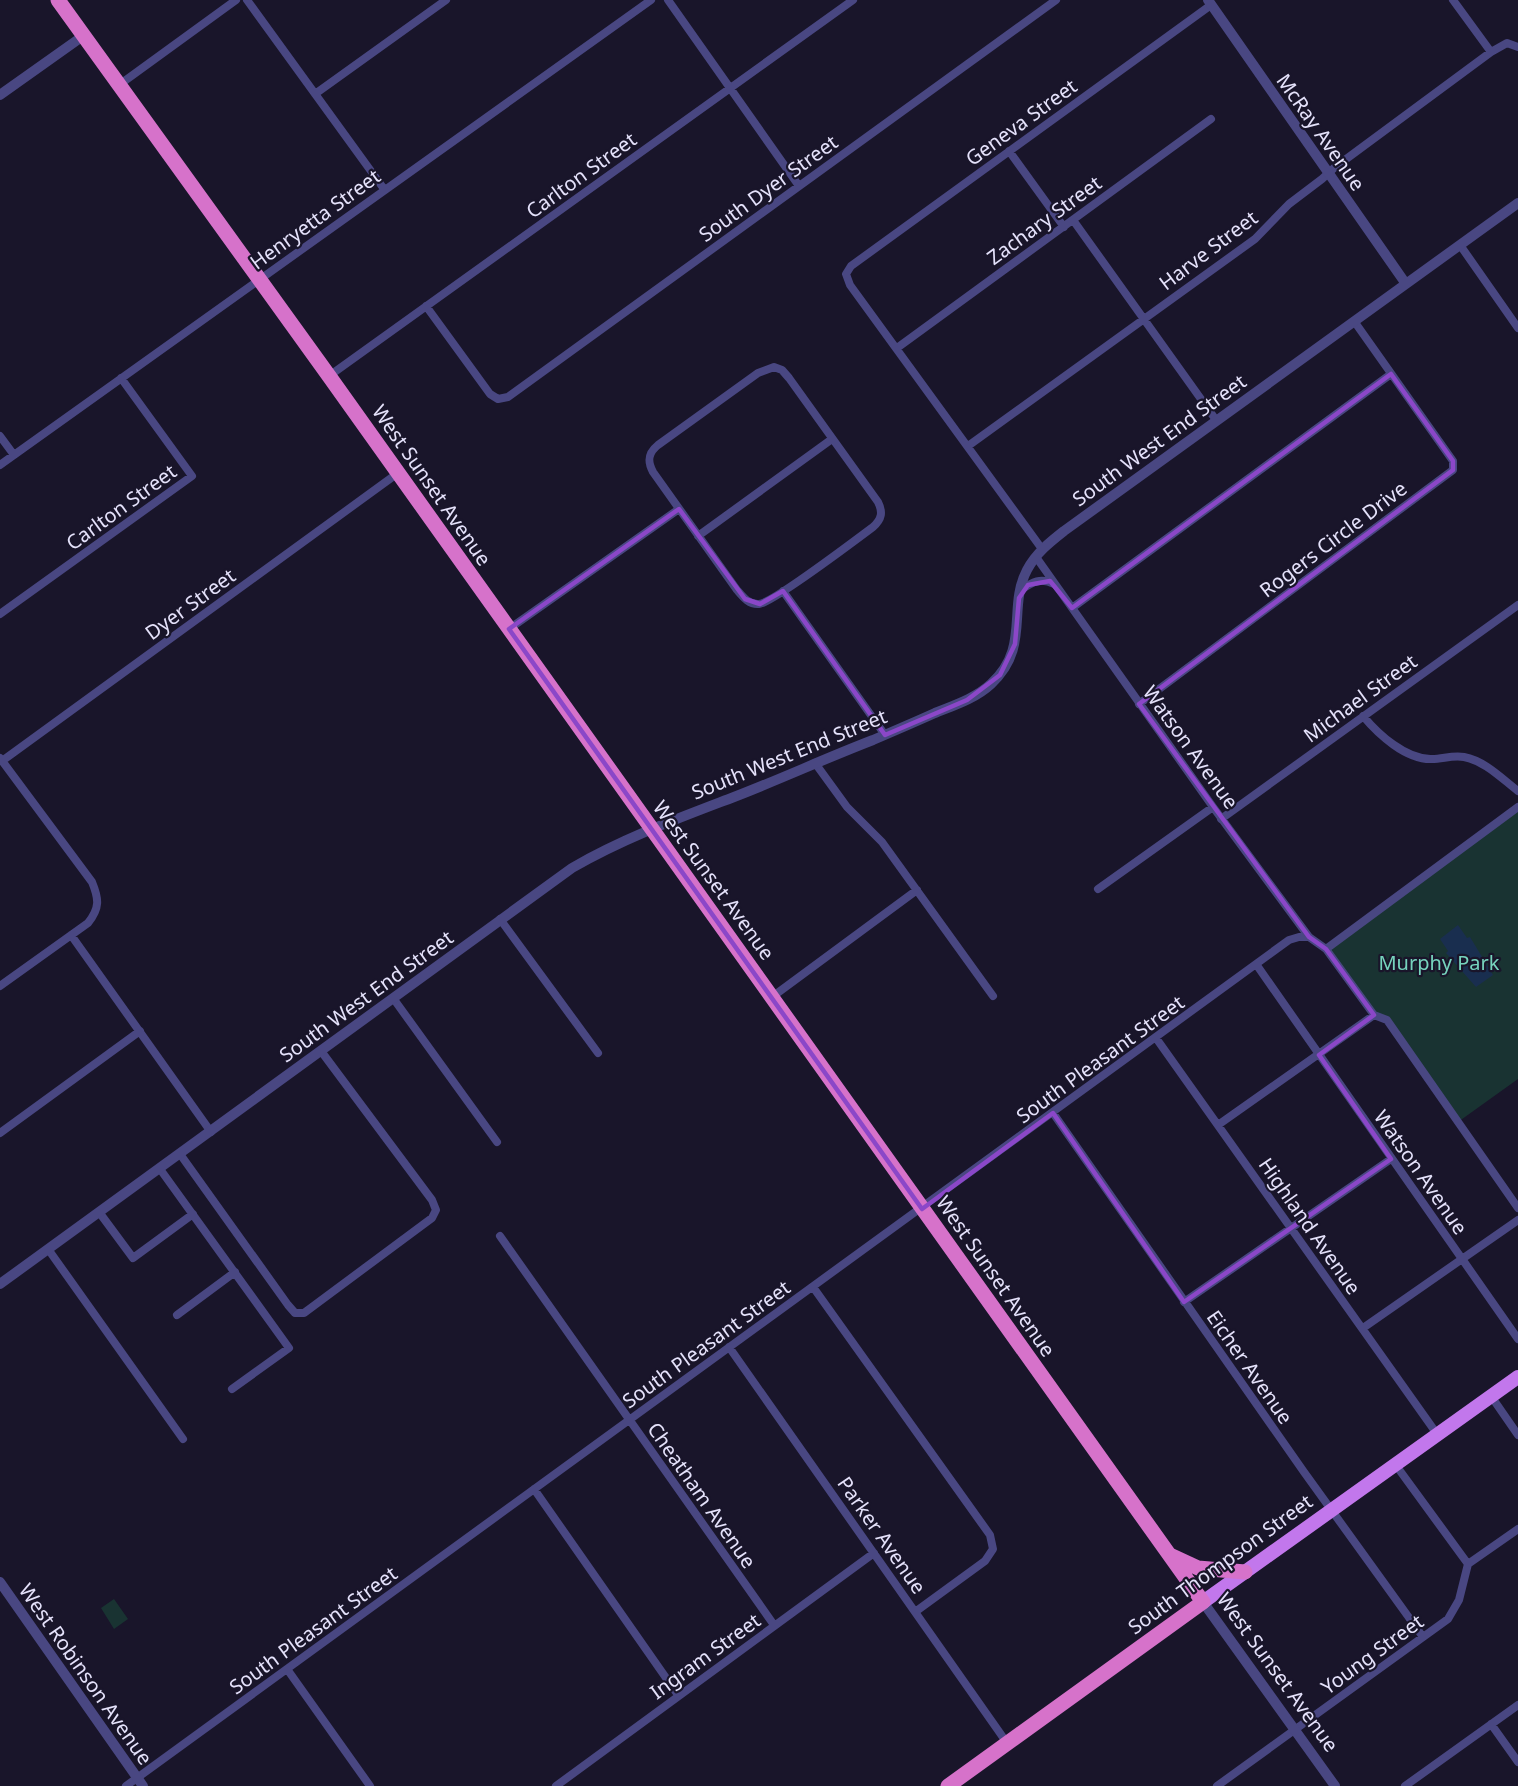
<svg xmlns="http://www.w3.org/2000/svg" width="1518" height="1786" viewBox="0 0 1518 1786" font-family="'Noto Sans',sans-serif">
<rect width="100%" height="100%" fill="#19152a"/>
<path fill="#193332" d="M1518,807v272l-60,43 -71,-102 -13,-5 -48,-66z
M114,1599l14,20 -14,10 -13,-21z"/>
<path fill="#192e4f" d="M1458,925l9,13 3,-1 23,38 -17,12 -30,-34 2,-2 -8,-12z"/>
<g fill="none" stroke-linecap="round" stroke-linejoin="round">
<path stroke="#494782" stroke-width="8" d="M247,0l137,189
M668,0l131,186
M1453,0l38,52 16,-9 11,4
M119,85l117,-85
M315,94l131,-94
M1009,151l55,76
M1073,220l143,200
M1460,245l58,83
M426,306l64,88 8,5 10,-2 548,-397
M897,348l314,-229
M774,367l8,3 7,8 89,124c5,10 4,17 -5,25 -16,12 -101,76 -114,77 -10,1 -16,-7 -22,-14l-84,-118c-6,-11 -5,-19 5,-27l100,-72z
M329,376l524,-376
M0,436l14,19
M968,446l287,-207 34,-35 33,-25 12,-11 157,-116
M0,465l651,-465
M698,536l134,-97
M1042,549l-192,-264 -4,-11 5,-8 360,-261
M1036,557l177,250 96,130 17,12 48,66 13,5 131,188
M1021,590c11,-8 20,-13 33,-6
M783,591l102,144
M1072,608l319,-234
M0,614l192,-138 -71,-98
M509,629l170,-120
M1139,704l314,-234v-9l-99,-140
M1363,716c15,18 43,44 69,43 11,0 20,-4 32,-2 21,4 37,21 54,34
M2,761l396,-288
M815,763l32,44 35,35 111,154
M1221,819l297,-214
M1098,889l115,-82
M500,919l98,134
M71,935l140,197
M1326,949l192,-142
M1256,964l262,375
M0,986l88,-63c12,-15 11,-24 4,-41l-92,-124
M772,997l145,-107
M393,998l104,144
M1156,1038l281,396
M1053,1113l251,359 119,165
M1218,1125l156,-110
M0,1133l140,-102
M180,1154l108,151 7,8h9l128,-95 4,-8 -4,-10 -111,-149
M160,1169l129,179 -57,41
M99,1212l34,46 60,-44
M500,1236l274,389
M48,1249l135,190
M813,1287l177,248 3,14 -8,12 -70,51
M1184,1302l207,-143
M177,1315l58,-43
M1363,1328l155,-108
M729,1347l278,396
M1491,1396l27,39
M1395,1464l73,100
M534,1489l144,206
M287,1669l83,117
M1491,1724l27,38
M126,1786l1163,-846 10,-3h10
M556,1786l318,-233
M1217,1786l231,-167 11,-19 9,-36 50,-35
M1405,1786l113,-81"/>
<path stroke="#494782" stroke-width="10" d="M1208,0l198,284
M0,95l83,-59
M0,1284l572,-416c52,-30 107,-50 162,-71 47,-18 92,-39 139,-57 21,-9 42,-18 62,-27 20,-8 41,-15 56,-29 40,-37 16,-76 36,-114 9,-17 23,-28 37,-39l454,-328
M0,1582l143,204
M1203,1602l132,184"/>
<path stroke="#c277ec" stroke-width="14" d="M1203,1602l315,-225"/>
<path stroke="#d672ca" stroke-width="15" d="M58,0l271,376 874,1226 -255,184
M1170,1555l28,13 47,4"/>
</g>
<path fill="none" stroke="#8b47c8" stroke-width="4.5" stroke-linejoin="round" d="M1391,374l62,87v9l-314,234 170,233 17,12 48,66 -55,40 72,104 -207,143 -131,-189 -131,96 -413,-580 170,-120 66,90 15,5 23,-13 102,144 82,-35 33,-25 15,-31 4,-46 9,-13 22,-4 22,27z"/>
<g text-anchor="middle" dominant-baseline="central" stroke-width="4.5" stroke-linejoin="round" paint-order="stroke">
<g font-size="20" fill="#e5e2fb" stroke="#19152a">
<text transform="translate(1021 122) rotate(-36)">Geneva Street</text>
<text transform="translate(1321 132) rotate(55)">McRay Avenue</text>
<text transform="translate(581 175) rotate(-36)">Carlton Street</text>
<text transform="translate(768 188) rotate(-36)">South Dyer Street</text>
<text transform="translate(315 219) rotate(-36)">Henryetta Street</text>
<text transform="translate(1044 220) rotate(-36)">Zachary Street</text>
<text transform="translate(1208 250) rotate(-37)">Harve Street</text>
<text transform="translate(1159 440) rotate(-36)">South West End Street</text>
<text transform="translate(432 485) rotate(55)">West Sunset Avenue</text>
<text transform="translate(121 507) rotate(-36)">Carlton Street</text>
<text transform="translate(1333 539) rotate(-37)">Rogers Circle Drive</text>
<text transform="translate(190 604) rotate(-36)">Dyer Street</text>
<text transform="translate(1360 698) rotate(-36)">Michael Street</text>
<text transform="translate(1191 747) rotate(54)">Watson Avenue</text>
<text transform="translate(789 754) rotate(-22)">South West End Street</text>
<text transform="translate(714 880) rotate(54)">West Sunset Avenue</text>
<text transform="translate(366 996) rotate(-36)">South West End Street</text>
<text transform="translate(1100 1059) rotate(-36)">South Pleasant Street</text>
<text transform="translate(1421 1172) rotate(55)">Watson Avenue</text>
<text transform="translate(1310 1226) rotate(55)">Highland Avenue</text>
<text transform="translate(996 1276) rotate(55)">West Sunset Avenue</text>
<text transform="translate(706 1344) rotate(-36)">South Pleasant Street</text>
<text transform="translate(1250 1367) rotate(55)">Eicher Avenue</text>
<text transform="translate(702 1495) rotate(55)">Cheatham Avenue</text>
<text transform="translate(882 1535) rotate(55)">Parker Avenue</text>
<text transform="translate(1220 1564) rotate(-36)">South Thompson Street</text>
<text transform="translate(313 1630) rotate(-36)">South Pleasant Street</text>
<text transform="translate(1372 1654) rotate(-36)">Young Street</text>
<text transform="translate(705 1656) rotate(-36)">Ingram Street</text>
<text transform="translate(1278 1672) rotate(54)">West Sunset Avenue</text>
<text transform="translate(86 1674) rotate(55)">West Robinson Avenue</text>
</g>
<g font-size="20" fill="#76d3bd" stroke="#19152a">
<text x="1439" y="962">Murphy Park</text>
</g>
</g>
</svg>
